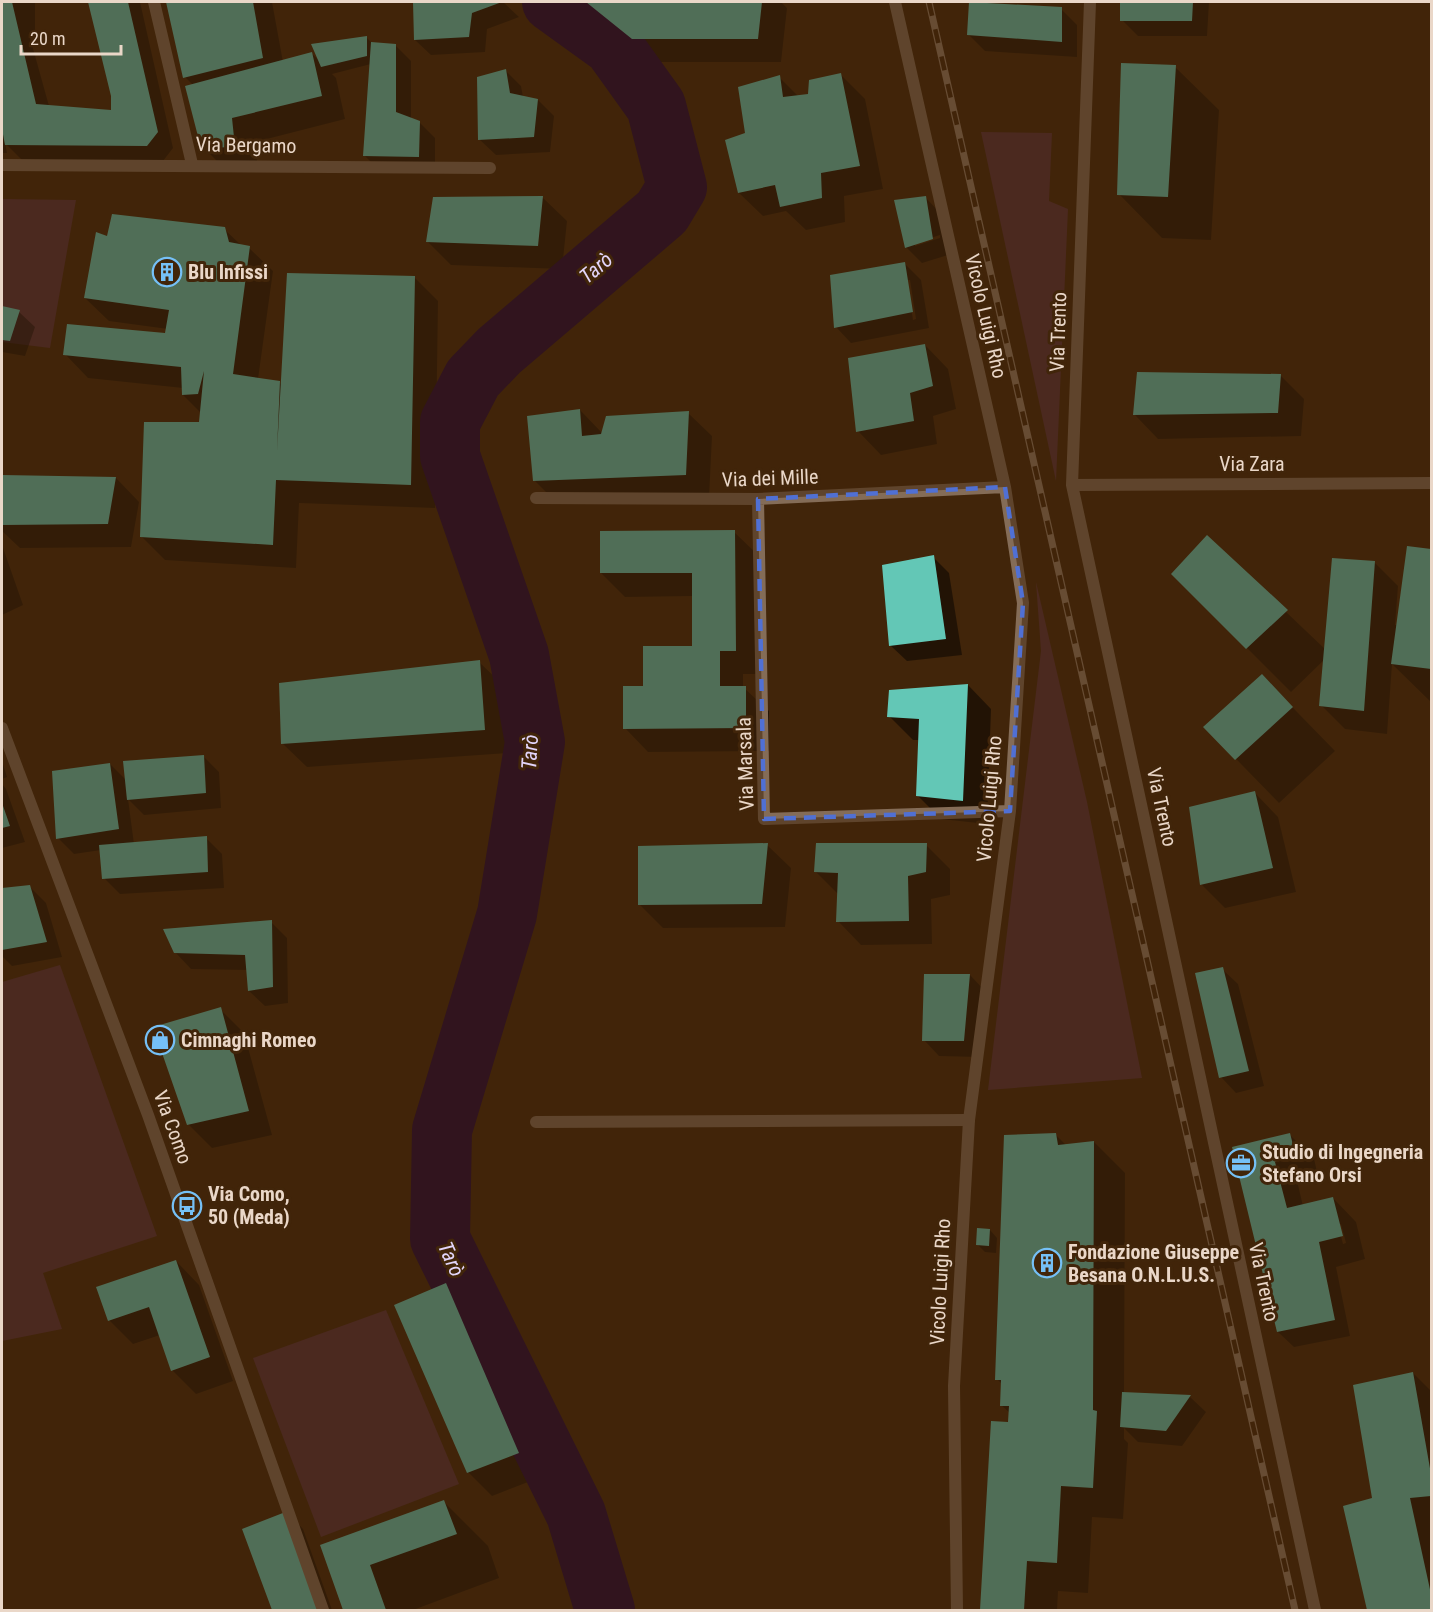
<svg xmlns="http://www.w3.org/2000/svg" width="1433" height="1612" viewBox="0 0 1433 1612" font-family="'Roboto Condensed',sans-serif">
<rect width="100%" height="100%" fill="#41250a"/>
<path fill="#572f3b" d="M981,132l71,1 -3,68 19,8 -12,272z
M2,199l74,1 -26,148 -48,-6z
M1036,582l51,220 55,276 -154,12 53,-439z
M60,965l97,271 -114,37 19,56 -60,12v-359z
M386,1310l73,174 -138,53 -68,-179z"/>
<path fill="#0007" fill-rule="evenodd" d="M2,2h33v31l-6,1 20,72 63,6v-17l-23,-93h51l33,146 -10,13 -141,-1 -17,-17 2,10h-5v-38l2,-2 -2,-2z
M168,2h104l11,60 29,-8 9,8 46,-24 5,5 23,2 16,16v58l8,3 16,16v34h-54l-16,-16 6,-92 -39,10 4,4 9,41 -90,23 3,28 -31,1 -24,-24 -10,-62 -8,-8z
M415,2h88l16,15 -32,12 -2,23 -54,3 -16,-15z
M586,2h195l6,6 -6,54h-124l-60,-50 40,33 2,-2z
M1121,2h88l-2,34h-69l-16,-16z
M1061,9l16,16v32l-92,-6 -16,-16z
M1175,67l44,43 -8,130 -49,-2 -43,-44z
M505,70l16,16 2,11 15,3 16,16 -4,36 -54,3 -16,-15z
M841,75l24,24 18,90 -39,7 1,26 -39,8 -20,-19 -23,5 -24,-23 8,-59 32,-57 19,19 12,-1z
M543,198l24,23 -5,48 -111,-4 -23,-23 7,-43z
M926,198l15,16 7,41 -26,8 -16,-16zM940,235v3l-25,8v-3z
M224,229l18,17 7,2 24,23 -15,108 21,3 3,3 132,-108 24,24 -3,207 -136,-5 -3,65 -131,-8 -24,-24 59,-113 1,-10 -18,-18v-7l-95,-10 -23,-24 101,-19 2,-6 -59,-8 -24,-23 23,-60z
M905,264l16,16 8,48 -78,15 -15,-16zM907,280h3l6,39 -3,1z
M2,308l17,4 16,15 -10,29 -23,-4z
M925,345l23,24 8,40 -23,7 4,28 -56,11 -23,-24z
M1280,375l24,24 -3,37 -143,3 -23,-24z
M580,410l23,24 85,-21 24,23 -3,62 -151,6 -24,-24z
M2,477l114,1 23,24 -8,45 -111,1 -18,-17z
M734,532l24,23 1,119h-16v13l26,24v40l-121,1 -23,-24 19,-40 49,-40v-52l-68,1 -24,-24z
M1207,537l119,113 48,-88 24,24 -3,39h3l10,-78 24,4v152l-40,-39 -5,70 -42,-5 -24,-24 4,-46 -34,33 -118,-118z
M2,545l21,60 -21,10z
M933,557l16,16 13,82 -55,6 -16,-15z
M479,662l24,23 5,68 -201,14 -24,-23z
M1262,676l73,75 -56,52 -74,-76z
M968,685l23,24 -4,115 -46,-5 -24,-24 3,-55h-7l-24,-24z
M203,756l16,16 2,36 -77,7 -16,-16 6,45 72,-6 16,16 2,34 -104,6 -16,-16 -3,-28 -27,4 -16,-16 52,-74 17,17z
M2,761l5,16 -5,2z
M2,784l4,5 19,53 -23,6z
M1255,793l23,24 18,75 -71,16 -24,-24z
M767,845l24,23 -6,59 -122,1 -24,-24z
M926,845l24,24v26l-19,4 1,45 -71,1 -23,-24 1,-26 -24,-24z
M30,887l16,16 16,54 -50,9 -10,-10v-66z
M271,922l16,16 1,65 -23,3 -16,-15 -1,-21 -57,-1 -16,-17z
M1222,969l16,15 26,102 -28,7 -15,-16z
M970,975l15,16 -6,66 -40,-1 -15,-16z
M220,1009l24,24 28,102 -60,13 -24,-24z
M1056,1135l11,11 27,-4 31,31 -1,220 66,4 16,15 -24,34 -44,-4 -14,-14v11l4,4 -5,76 -31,-2 -4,76 -30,-2 -1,19h-76l11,-188 17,1 1,-10 -9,-8 2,-20 -6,-6z
M1290,1135l24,24 5,21 -21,5 5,21 30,-8 23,24 9,37 -29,8 14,69 -56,11 -16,-15 -44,-183zM1338,1224h3l5,19 -3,1z
M990,1230l7,8 -1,15 -11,-1 -7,-7z
M176,1261l23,24 34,96 -37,13 -24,-24 -12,-35 -27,9 -24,-24z
M446,1285l23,23 72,169 -49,19 -24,-24z
M1413,1373l19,19v218h-63l-24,-103 29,-8z
M444,1502l44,44 11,32 -86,32h-68l-24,-64z
M288,1513l15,16 29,81h-58l-30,-80z"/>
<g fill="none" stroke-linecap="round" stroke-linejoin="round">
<path stroke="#1d0238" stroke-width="60" d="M552,2l61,44 43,60 21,81 -15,25 -163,139 -26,27 -23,44v34l69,199 16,87 -28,172 -65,216 -2,109 136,275 29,96"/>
</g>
<path fill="#63c7b6" d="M2,2h10l24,102 75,6v-14l-23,-94h40l30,130 -11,14 -142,-1 -3,-16z
M166,2h87l10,56 -80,20z
M413,2h89l-30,11 -3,24 -55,3z
M586,2h176l-4,37h-126z
M969,2l93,5v35l-95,-7z
M1120,2h73l-1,19h-72z
M367,36v20l-46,11 -10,-23z
M371,42l25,2v68l24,9 -1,36 -56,-1z
M312,52l10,44 -90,22 3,29 -34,1 -16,-62z
M1121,63l55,2 -8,132 -51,-2z
M506,69l4,24 28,6 -4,38 -56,3 -1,-63z
M841,73l19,93 -39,7 1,25 -42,9 -5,-22 -37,8 -13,-53 20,-7 -7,-46 42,-12 3,22 25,-3 1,-14z
M543,196l-5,50 -112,-4 7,-45z
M926,196l7,43 -28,9 -11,-48z
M112,214l113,13 4,15 21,4 -17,128 47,7 -3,70 10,-178 128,3 -4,209 -135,-5 -3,65 -133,-8 4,-115h55l5,-51 -6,23 -16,1 -1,-28 -118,-12 4,-31 98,9 4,-23 -85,-12 12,-66 11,4z
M905,262l8,50 -79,16 -4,-53z
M2,306l18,4 -10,31 -8,-1z
M925,344l8,42 -23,7 4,28 -58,11 -8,-74z
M1137,372l144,2 -3,39 -145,2z
M580,409l2,27 19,-2 5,-18 83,-5 -3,64 -153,6 -6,-65z
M2,475l114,2 -8,47 -106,1z
M735,530l1,121h-16v35h26v42l-123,1v-43h20v-40h49v-73h-92v-42z
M1207,535l81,75 -42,39 -75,-75z
M1407,546l24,3v120l-40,-5z
M934,555l12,84 -57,7 -7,-81z
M1332,558l43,3 -11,150 -45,-5z
M480,660l5,70 -204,14 -2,-61z
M1262,674l31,33 -58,53 -32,-33z
M968,684l-5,117 -47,-5 3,-77 -32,-2 2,-27z
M204,755l2,38 -79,7 -4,-39z
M110,763l9,66 -63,10 -4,-68z
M1255,791l18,77 -73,17 -11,-78z
M2,803l8,23 -8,2z
M207,836l1,36 -106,7 -3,-34z
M768,843l-6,61 -124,1v-59z
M816,843h111l-1,29 -18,4 1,45 -73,1 2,-49 -24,-1z
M30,885l17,57 -45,8v-62z
M272,920l1,67 -25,4 -3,-36 -71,-2 -11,-24z
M1223,967l26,104 -30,7 -24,-105z
M924,974h46l-6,67h-42z
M221,1007l28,104 -62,14 -34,-98z
M1056,1133l2,12 36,-4 -1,269 4,1 -4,77 -32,-2 -4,77 -30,-2 -3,49h-44l11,-189 17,1 1,-16h-9l1,-26h-6l9,-245z
M1290,1133l6,24 -21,5 12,46 46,-11 10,39 -24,6 16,78 -58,12 -45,-185z
M977,1228l13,1 -1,17 -13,-1z
M176,1260l34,97 -39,14 -22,-64 -41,14 -12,-34z
M446,1283l73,170 -52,20 -73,-168z
M1413,1372l18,102v22l-21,2 21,96v16h-64l-24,-104 29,-8 -19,-113z
M1122,1392l69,3 -25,36 -46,-4z
M444,1500l13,34 -87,31 16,45h-43l-23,-65z
M288,1511l35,99h-51l-30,-81z"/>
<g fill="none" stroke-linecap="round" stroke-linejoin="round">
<path stroke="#846c57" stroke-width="12" d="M536,1122l433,-2"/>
<path stroke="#846c57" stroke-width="12" d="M154,2l38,162
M895,2l110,485 18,116 -13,208 -41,309 -15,266 3,224
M1090,2l-18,483 243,1125
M2,165l488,3
M1072,485l360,-2
M536,498l222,1 247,-12
M758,499l6,320 246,-8"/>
<path stroke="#846c57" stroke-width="12" d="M2,728l146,387 175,495"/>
<g stroke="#947c67" stroke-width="7">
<path id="rail" d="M929,2l366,1608"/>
</g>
<use href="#rail" stroke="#41250a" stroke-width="4.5" stroke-dasharray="14" stroke-linecap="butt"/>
</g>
<path d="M0 0H1433V1612H0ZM1005,487l18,116 -13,208 -246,8 -6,-320z" fill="#41250a" fill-opacity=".55" fill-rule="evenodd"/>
<path fill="none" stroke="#5070d4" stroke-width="4.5" stroke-dasharray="12 8" stroke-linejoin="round" d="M1005,487l18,116 -13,208 -246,8 -6,-320z"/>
<defs>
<g id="building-ring" transform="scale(1.5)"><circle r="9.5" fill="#41250a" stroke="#75c0f6" stroke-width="1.5"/><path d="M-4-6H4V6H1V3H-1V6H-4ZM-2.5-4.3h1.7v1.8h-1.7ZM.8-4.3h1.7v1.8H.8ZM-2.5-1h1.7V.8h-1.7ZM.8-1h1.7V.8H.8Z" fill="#75c0f6"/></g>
<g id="shop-ring" transform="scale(1.5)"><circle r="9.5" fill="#41250a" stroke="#75c0f6" stroke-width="1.5"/><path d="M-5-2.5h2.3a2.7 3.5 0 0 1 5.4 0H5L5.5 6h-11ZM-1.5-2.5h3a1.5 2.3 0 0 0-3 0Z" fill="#75c0f6"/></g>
<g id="office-ring" transform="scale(1.5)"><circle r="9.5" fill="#41250a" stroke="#75c0f6" stroke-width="1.5"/><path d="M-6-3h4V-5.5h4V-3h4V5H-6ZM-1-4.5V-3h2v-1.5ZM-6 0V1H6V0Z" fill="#75c0f6"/></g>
<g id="bus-ring" transform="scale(1.5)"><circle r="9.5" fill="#41250a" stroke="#75c0f6" stroke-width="1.5"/><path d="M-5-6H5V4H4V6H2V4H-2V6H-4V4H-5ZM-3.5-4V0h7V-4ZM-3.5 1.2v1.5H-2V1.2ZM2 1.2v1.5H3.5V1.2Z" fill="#75c0f6"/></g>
</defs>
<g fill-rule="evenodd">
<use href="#building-ring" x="167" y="272"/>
<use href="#shop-ring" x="160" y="1040"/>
<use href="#office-ring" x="1241" y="1163"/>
<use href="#bus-ring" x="187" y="1206"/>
<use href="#building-ring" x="1047" y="1263"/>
</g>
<g text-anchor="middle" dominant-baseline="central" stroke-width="6" stroke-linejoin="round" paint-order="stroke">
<g font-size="20" fill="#ead7c8" stroke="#41250a">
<text transform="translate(246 145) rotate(1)">Via Bergamo</text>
<text transform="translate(986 316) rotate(77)">Vicolo Luigi Rho</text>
<text transform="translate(1058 332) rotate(-88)">Via Trento</text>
<text x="1252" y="464">Via Zara</text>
<text transform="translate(770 478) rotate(-2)">Via dei Mille</text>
<text transform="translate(745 764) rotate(-92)">Via Marsala</text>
<text transform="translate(989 799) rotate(-85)">Vicolo Luigi Rho</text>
<text transform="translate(1162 807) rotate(78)">Via Trento</text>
<text transform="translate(173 1127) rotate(70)">Via Como</text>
<text transform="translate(940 1282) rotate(-87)">Vicolo Luigi Rho</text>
<text transform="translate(1264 1282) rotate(78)">Via Trento</text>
</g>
<g font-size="20" font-weight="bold" fill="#ead7c8" stroke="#41250a" text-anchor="start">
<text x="188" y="272">Blu Infissi</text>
<text x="181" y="1040">Cimnaghi Romeo</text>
<text x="1262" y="1152">Studio di Ingegneria<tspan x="1262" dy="23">Stefano Orsi</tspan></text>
<text x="208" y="1194">Via Como,<tspan x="208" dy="23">50 (Meda)</tspan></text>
<text x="1068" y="1252">Fondazione Giuseppe<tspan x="1068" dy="23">Besana O.N.L.U.S.</tspan></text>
</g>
<g font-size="21" font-style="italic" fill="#e2d5fa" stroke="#41250a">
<text transform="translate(596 268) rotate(-40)">Tarò</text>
<text transform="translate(530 752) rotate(-87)">Tarò</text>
<text transform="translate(451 1259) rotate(66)">Tarò</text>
</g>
</g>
<rect width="1433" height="1612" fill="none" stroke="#ead7c8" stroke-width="6"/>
<path d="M21 45v9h100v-9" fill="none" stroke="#ead7c8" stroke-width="3"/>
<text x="30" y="45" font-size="18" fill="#ead7c8" stroke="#41250a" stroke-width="4.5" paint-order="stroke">20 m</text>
</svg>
